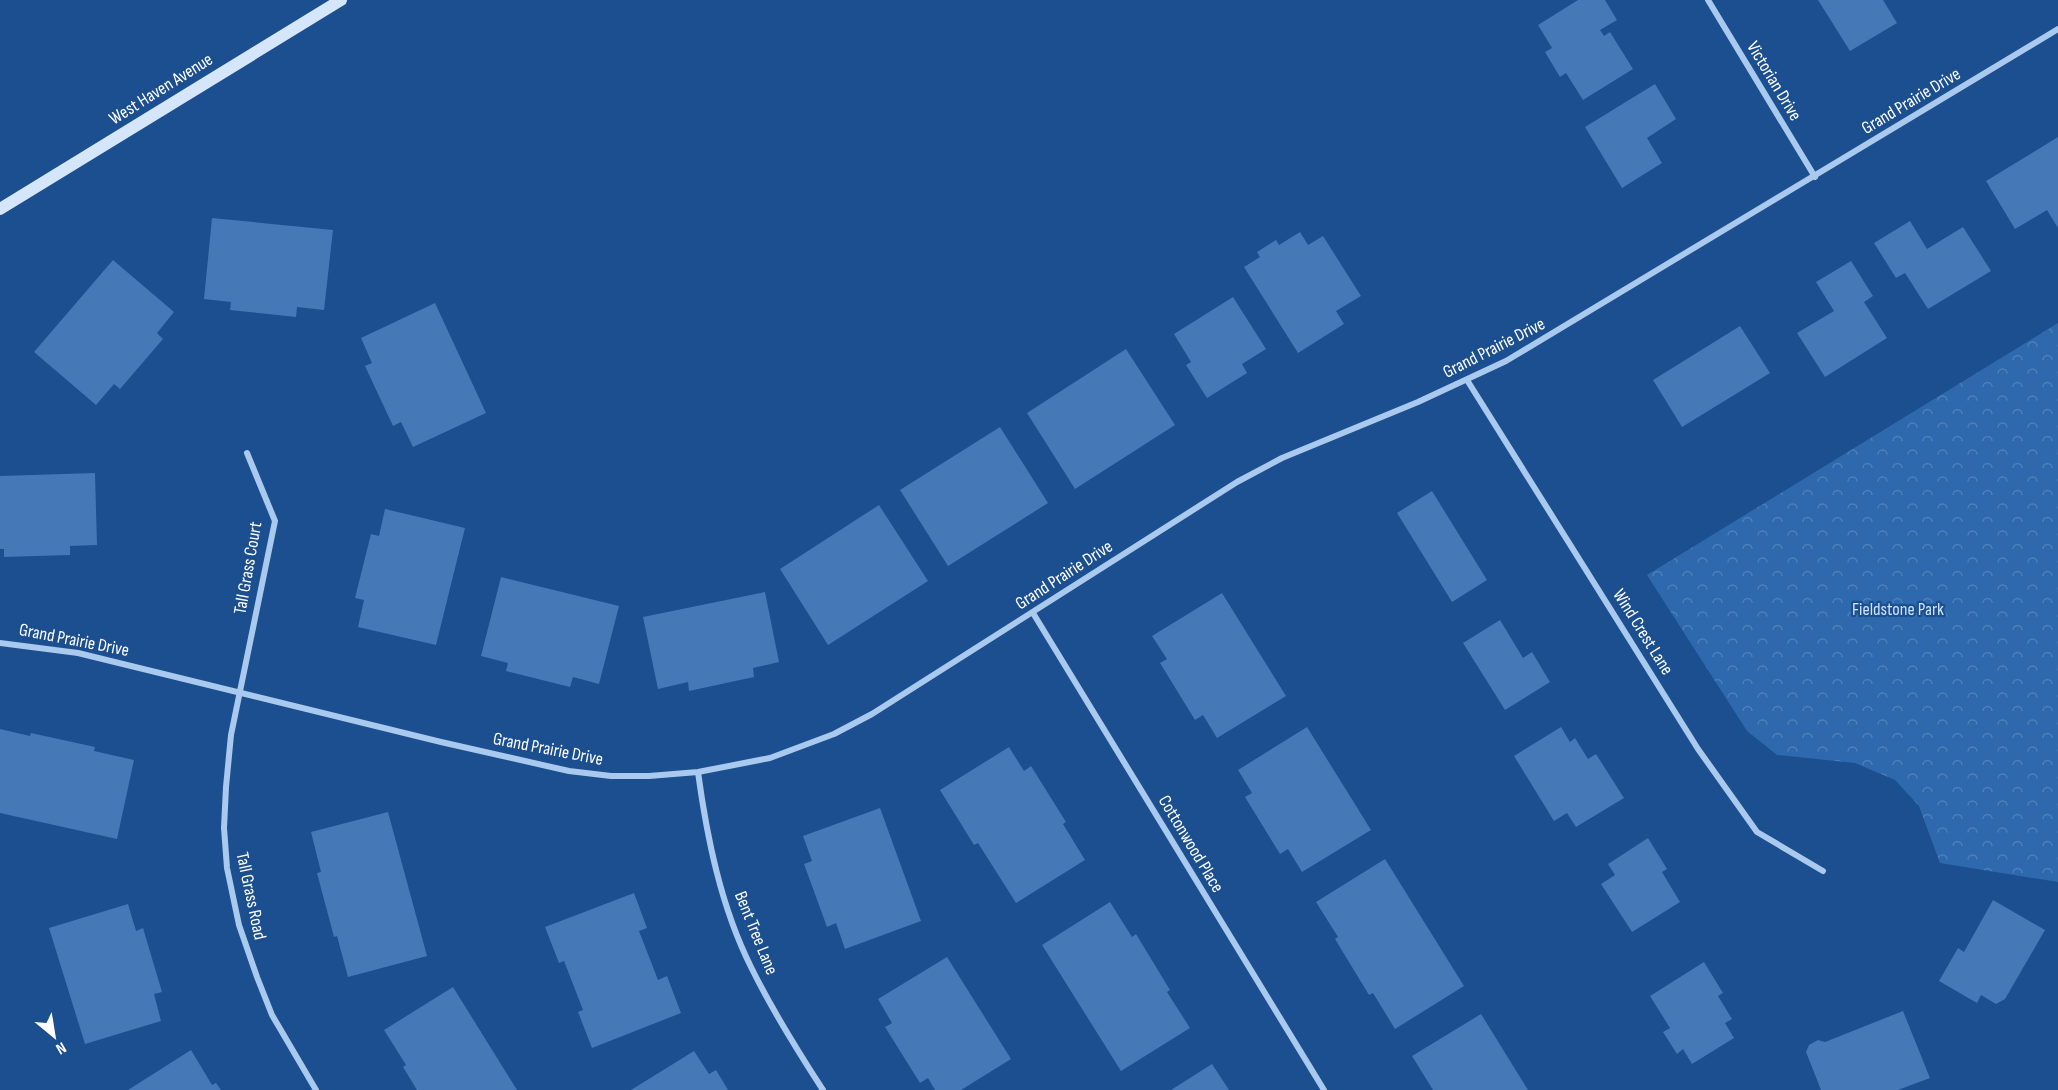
<svg xmlns="http://www.w3.org/2000/svg" width="2058" height="1090" viewBox="0 0 2058 1090" font-family="'Sofia Sans Condensed',sans-serif">
<defs>
<pattern id="park-crowns" width="20" height="18" patternUnits="userSpaceOnUse" patternTransform="scale(1.5)"><rect width="20" height="18" fill="#2e69ad"/><path d="M2 6a3 3 0 1 1 6 0M12 15a3 3 0 1 1 6 0" fill="none" stroke="#4d80b9"/></pattern>
</defs>
<rect width="100%" height="100%" fill="#1b4f8f"/>
<path fill="url(#park-crowns)" d="M2058,323v559l-118,-19 -21,-57 -24,-26 -40,-17 -78,-8 -30,-24 -100,-156z"/>
<path fill="#4478b7" d="M1578,0h27l12,20 -17,10 4,6 6,-4 23,37 -50,31 -17,-27 -6,4 -15,-25 7,-4 -14,-23z
M1818,0h65l14,23 -47,28z
M1655,84l21,35 -29,19 15,25 -40,25 -37,-61z
M2058,137v91l-11,-18 -32,19 -29,-48z
M212,218l121,12 -9,80 -27,-3 -1,10 -66,-7 1,-8 -27,-3z
M1910,221l17,28 36,-22 28,44 -63,38 -23,-36 -9,5 -22,-35z
M1300,232l8,13 15,-9 38,60 -25,15 8,13 -46,29 -54,-86 16,-10 -3,-5 19,-12 3,5z
M113,260l61,52 -17,21 6,6 -43,50 -6,-5 -18,21 -62,-53z
M1851,261l22,35 -9,6 23,36 -62,39 -28,-44 37,-22 -18,-29z
M1233,297l33,52 -24,15 5,9 -40,25 -21,-33 5,-3 -17,-28z
M435,303l51,110 -73,34 -12,-25 -8,4 -28,-60 7,-3 -11,-25z
M1740,326l30,47 -88,54 -29,-47z
M1126,349l49,76 -100,64 -48,-76z
M1000,427l48,76 -100,63 -48,-76z
M95,473l2,72 -27,1v9l-66,2v-8h-4v-73z
M1432,491l55,89 -35,22 -55,-89z
M879,505l49,76 -100,64 -48,-76z
M385,509l80,19 -29,117 -78,-18 6,-27 -9,-2 16,-64 8,2z
M501,577l118,29 -20,78 -26,-7 -3,10 -64,-16 2,-8 -27,-7z
M765,592l14,70 -26,6 1,9 -65,14 -1,-9 -30,7 -15,-72z
M1222,593l64,103 -69,42 -14,-23 -8,5 -35,-57 7,-4 -15,-23z
M1500,620l23,38 9,-6 18,30 -45,28 -42,-67z
M1307,727l64,103 -69,42 -14,-23 -8,5 -35,-57 7,-4 -14,-23z
M1561,727l9,15 5,-4 13,21 8,-5 28,44 -48,29 -9,-14 -13,8 -40,-65z
M0,729l30,7 1,-3 64,14 -1,4 40,9 -17,79 -117,-26z
M1009,747l15,24 7,-5 35,56 -3,2 22,36 -69,43 -38,-60 -4,2 -34,-55z
M880,808l41,113 -76,28 -9,-26 -9,4 -23,-63 8,-3 -9,-25z
M388,812l39,144 -79,21 -11,-41 -3,1 -17,-64 4,-1 -10,-40z
M1648,838l19,31 -5,3 18,30 -48,30 -31,-48 14,-9 -7,-11z
M1385,859l79,127 -69,43 -22,-36 -4,2 -34,-56 3,-2 -22,-35z
M634,893l13,35 -8,3 19,49 9,-4 14,37 -89,35 -14,-36 5,-2 -19,-49 -5,2 -14,-36z
M1993,900l52,30 -40,69 -9,5 -15,-9 -4,8 -38,-22 19,-33 6,4z
M1110,902l22,35 4,-3 34,56 -3,2 23,36 -69,43 -79,-126z
M128,904l8,27 7,-3 19,64 -8,2 7,27 -76,23 -36,-116z
M947,957l64,102 -50,31h-26l-7,-12 -8,5 -35,-56 7,-4 -14,-24z
M1704,962l19,31 -5,3 14,23 -7,4 9,15 -42,26 -9,-15 -6,5 -14,-22 7,-4 -20,-32z
M453,987l64,103h-100l-14,-23 3,-2 -22,-35z
M1903,1011l27,67 -32,12h-77l-15,-38 3,-7 9,-5 7,2z
M1481,1014l47,76h-95l-21,-34z
M191,1050l21,35 4,-2 5,7h-93z
M694,1051l15,23 7,-4 12,20h-97z
M1212,1064l17,26h-58z"/>
<g fill="none" stroke-linecap="round" stroke-linejoin="round">
<path stroke="#a9c9ee" stroke-width="6" d="M1708,0l107,177
M1467,380l231,369 59,83 66,39
M247,453l28,68 -44,214 -5,52 -2,41 3,40 12,57 18,52 15,38 44,75
M1033,613l291,477
M0,643l78,10 363,89 128,29 42,5h38l49,-4 72,-14 64,-24 38,-20 365,-232 45,-24 136,-56 88,-41 552,-332
M698,772c9,66 23,135 53,195 21,43 46,83 72,123"/>
<path stroke="#d6e6fa" stroke-width="12" d="M0,209l341,-209"/>
</g>
<g text-anchor="middle" dominant-baseline="central" stroke-width="4.5" stroke-linejoin="round" paint-order="stroke">
<g font-size="18" fill="#fff" stroke="#1b4f8f">
<text transform="translate(1774 81) rotate(59)">Victorian Drive</text>
<text transform="translate(161 89) rotate(-32)">West Haven Avenue</text>
<text transform="translate(1911 101) rotate(-31)">Grand Prairie Drive</text>
<text transform="translate(1494 348) rotate(-27)">Grand Prairie Drive</text>
<text transform="translate(248 568) rotate(-80)">Tall Grass Court</text>
<text transform="translate(1064 575) rotate(-33)">Grand Prairie Drive</text>
<text transform="translate(1643 632) rotate(58)">Wind Crest Lane</text>
<text transform="translate(74 640) rotate(11)">Grand Prairie Drive</text>
<text transform="translate(548 749) rotate(11)">Grand Prairie Drive</text>
<text transform="translate(1191 844) rotate(59)">Cottonwood Place</text>
<text transform="translate(251 896) rotate(78)">Tall Grass Road</text>
<text transform="translate(756 933) rotate(68)">Bent Tree Lane</text>
</g>
<g font-size="18" fill="#cfe3fa" stroke="#1b4f8f">
<text x="1898" y="609">Fieldstone Park</text>
</g>
</g>
<g transform="translate(54 1036) rotate(150)" stroke="#1b4f8f" stroke-width="4.5" paint-order="stroke">
<path d="M0-4.5L10 22L0 15L-10 22Z" fill="#ffffff"/>
<text y="-9" font-size="16" font-weight="bold" text-anchor="middle" fill="#ffffff">N</text>
</g>
</svg>
